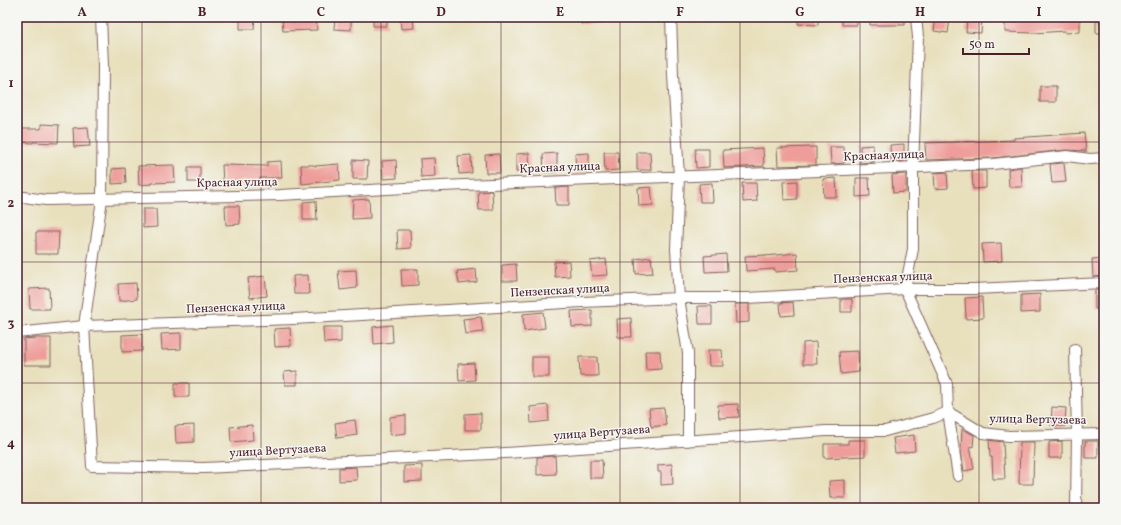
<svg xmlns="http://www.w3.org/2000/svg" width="1121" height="525" viewBox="0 0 1121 525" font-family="Vollkorn,serif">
<rect width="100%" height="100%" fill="#f6f6f2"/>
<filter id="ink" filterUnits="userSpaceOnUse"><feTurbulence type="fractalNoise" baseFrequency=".025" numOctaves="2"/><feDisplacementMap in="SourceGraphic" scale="8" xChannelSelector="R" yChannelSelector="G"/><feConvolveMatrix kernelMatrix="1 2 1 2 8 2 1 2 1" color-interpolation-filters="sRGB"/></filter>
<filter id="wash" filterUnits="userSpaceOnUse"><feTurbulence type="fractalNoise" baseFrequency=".012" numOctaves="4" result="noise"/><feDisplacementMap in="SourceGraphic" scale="16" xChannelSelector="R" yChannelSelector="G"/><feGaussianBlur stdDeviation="0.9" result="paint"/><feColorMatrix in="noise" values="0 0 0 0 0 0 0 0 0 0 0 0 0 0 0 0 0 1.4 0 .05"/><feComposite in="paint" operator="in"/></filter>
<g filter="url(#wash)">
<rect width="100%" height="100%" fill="#e8e0bd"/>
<g id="blocks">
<path fill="#ee9d9a" d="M240,17h15l-1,12h-14z
M282,17h34l1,13 -34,1z
M335,17h16v13l-17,-1z
M373,17h14v9h-14z
M400,17h13l1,11 -13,1z
M580,17h23v6l-22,1z
M798,17h20v8l-20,-1z
M842,17h15v8h-15z
M870,17h35v8h-35z
M936,17l14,1 -2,15 -14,-2z
M967,17l15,1 -1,15 -15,-1z
M1052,17h28v15l-15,1v-2l-31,2 -29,-1v-14z
M1096,20l8,1v12h-8z
M1040,86h16v16h-16z
M41,124l18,1 -1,18 -25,-1v1l-12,-1v-13h20z
M88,127l2,19 -16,1 -1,-19z
M1084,133l2,18 -20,-1 -73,8 -67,2 -1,-17 89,-3v-2z
M904,144v17l-13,1 -1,-17z
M873,145l1,17 -14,1v-17z
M816,147v18l-38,1 -1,-18z
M830,147h14v16l-13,1z
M763,148l1,18 -40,2 -1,-18z
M695,149h14v18l-13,1z
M604,152h14l1,18 -14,1z
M637,152h13l1,18h-14z
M529,153l1,19h-14v-18z
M557,153v19h-13l-1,-18z
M589,153v18l-13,1 -1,-18z
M499,154l1,19h-14l-1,-18z
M471,155l1,18 -13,1 -1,-18z
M434,158l1,18 -14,1 -1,-18z
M353,160l15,1 -1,18h-14z
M396,160l1,18 -14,1 -1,-18z
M281,161l1,17h-22l-1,4 -23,-1v2h-13l-1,-18 45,1v-4z
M1064,163l2,19 -14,1 -2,-19z
M339,164l1,16 -38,4 -1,-19h13l1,1z
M174,165l1,17 -23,1v1l-13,1 -1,-19z
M188,167h12v15h-12z
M1021,167l1,20h-13l-1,-18z
M125,168l1,15 -14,1v-15z
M972,171h14v17l-13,1z
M947,172l1,16 -13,1 -1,-16z
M906,174v18l-13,1 -1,-18z
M836,178l1,19h-13l-1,-18z
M856,178h13l1,18 -14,1z
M797,181v18l-13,1 -1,-18z
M712,183l1,19h-13l-1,-18z
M742,183h14l1,18 -14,1z
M569,187v18h-13l-1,-17z
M651,187l2,18 -14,1 -1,-18z
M492,191l1,19h-14l-1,-18z
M369,199l1,19 -18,1 1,-19z
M316,201l1,19h-14v-18z
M225,206h14l1,18 -14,1z
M143,209h13l1,18 -14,1z
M397,230h13l1,18 -13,1z
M36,232h23l-1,22h-22z
M1001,243l1,18 -19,1 -1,-18z
M797,253l1,17 -23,2v-3l-29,2 -1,-15 20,-1v1z
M726,254l1,17 -22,1 -1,-16z
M651,257l2,16 -17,1 -1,-15z
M1104,258v18l-11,1 -1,-18z
M606,259l2,16 -16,1 -2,-15z
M569,261l1,15 -15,1 -1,-15z
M516,264l1,17h-15v-16z
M401,269h17v16l-16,1z
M476,269l1,13 -18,2 -2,-13z
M356,270l1,18 -17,2 -2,-19z
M308,275l1,19h-15l-1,-18z
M265,276l2,20 -17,2 -2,-20z
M136,283l1,16 -18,2 -1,-17z
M49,288l1,21h-20l-1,-20z
M1095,290h9v18l-9,1z
M1040,294v18l-19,1v-18z
M982,297l1,21 -17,1 -1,-21z
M841,299h11v13h-11z
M793,302l1,13 -13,1 -1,-13z
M735,304h14v18l-13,1z
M698,306h14v18h-13z
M592,310v16l-20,1 -1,-16z
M543,312l2,16 -21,3 -1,-17z
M481,317l2,15 -18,2 -2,-15z
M631,318l1,19h-14l-1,-18z
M392,325l1,17 -19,2 -1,-17z
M323,327h18v15l-17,1z
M290,328l1,18 -16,1 -1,-18z
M181,333v16l-19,1 -1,-16z
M142,334v17l-20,1v-17z
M35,338h16v27h-27v-26z
M816,342l1,22h-14v-21z
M708,350h14l1,16h-14z
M645,351h15l1,18 -15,1z
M858,351l1,21 -18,2 -2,-22z
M532,357h17v20h-17z
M579,357h18l1,19h-18z
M474,363l1,17 -16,1 -1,-17z
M297,371v14h-12l-1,-13z
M175,383h14v14h-14z
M738,404l1,13 -20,1 -1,-13z
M548,405l1,16 -18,2 -1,-16z
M1052,407l14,1 -1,18h-14z
M664,408l2,17 -15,2 -2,-18z
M481,413v17h-16v-16z
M406,415v18l-16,2v-18z
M355,420l2,15 -20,3 -2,-15z
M194,425v17l-18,1 -1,-17z
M252,425l1,15 -22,2 -1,-15z
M962,429l12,6 -1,12 -3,-1 4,23 -10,2 -3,-21z
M914,435l1,16 -20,2 -2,-15z
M848,440h17v16l-41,2v-14h24z
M989,440l14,2 2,37h-12l-1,-22h-2z
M1062,441v17h-13v-16z
M1085,441h13v17h-13z
M1020,442h14l-1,42h-14z
M555,456l1,18 -19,1v-18z
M590,460h12l1,18h-13z
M672,464l1,20 -12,1v-13h-3v-7z
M422,465v16l-18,1v-16z
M356,467l1,13 -18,1v-13z
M845,480v18h-15l-1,-17z"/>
</g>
</g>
<g filter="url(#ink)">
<use href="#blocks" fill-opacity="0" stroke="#81635e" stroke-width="1"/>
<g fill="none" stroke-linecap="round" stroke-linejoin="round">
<g stroke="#81635e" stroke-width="12">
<path id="street" d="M101,17l2,49 -1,133 -18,127 8,140 112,2 287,-14 335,-23h59l48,-13 15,-6 35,21 26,3 95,-2
M671,17l2,58 6,102 -3,72 3,49 9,55v88
M916,17l2,20 -5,131v81l-8,40 42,95 1,28 10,64
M17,198l7,-1 22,3 234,-5 161,-9 552,-22 74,-8 23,3 14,-1
M17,333l67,-7 210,-7 288,-17 97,-4h69l157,-9h69l130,-6
M1075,349l2,85 -1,74"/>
</g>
<use href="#street" stroke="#fff" stroke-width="10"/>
</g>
</g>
<path fill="none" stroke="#4a1f2b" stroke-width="1" stroke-opacity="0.55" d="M142,17v491M261,17v491M381,17v491M501,17v491M620,17v491M740,17v491M860,17v491M979,17v491M17,142h1087M17,262h1087M17,383h1087"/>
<g text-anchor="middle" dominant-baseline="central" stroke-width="3" stroke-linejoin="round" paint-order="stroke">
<g font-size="12" fill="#4a1f2b" stroke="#f6f6f2">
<text transform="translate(884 156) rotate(-2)">Красная улица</text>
<text transform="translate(560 168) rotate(-2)">Красная улица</text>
<text transform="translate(237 183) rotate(-1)">Красная улица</text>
<text transform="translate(883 278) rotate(-2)">Пензенская улица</text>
<text transform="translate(560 291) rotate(-3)">Пензенская улица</text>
<text transform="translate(236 308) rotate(-2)">Пензенская улица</text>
<text transform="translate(1038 420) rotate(1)">улица Вертузаева</text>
<text transform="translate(602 433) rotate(-4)">улица Вертузаева</text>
<text transform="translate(278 451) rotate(-3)">улица Вертузаева</text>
</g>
</g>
<rect width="1121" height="525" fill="none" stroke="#f6f6f2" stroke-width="44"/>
<path d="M963 48v6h66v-6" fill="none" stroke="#4a1f2b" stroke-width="2"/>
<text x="969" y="48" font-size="12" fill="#4a1f2b" stroke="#f6f6f2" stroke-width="3" paint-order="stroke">50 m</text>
<rect x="22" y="22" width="1077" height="481" fill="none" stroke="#4a1f2b" stroke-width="1.5"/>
<g font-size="13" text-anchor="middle" font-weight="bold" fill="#4a1f2b">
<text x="82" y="16">A</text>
<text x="202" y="16">B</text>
<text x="321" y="16">C</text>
<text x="441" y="16">D</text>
<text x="560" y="16">E</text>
<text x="680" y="16">F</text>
<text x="800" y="16">G</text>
<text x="920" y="16">H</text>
<text x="1039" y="16">I</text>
<text x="11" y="87">1</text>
<text x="11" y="207">2</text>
<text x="11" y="327">3</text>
<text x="11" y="447">4</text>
</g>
</svg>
